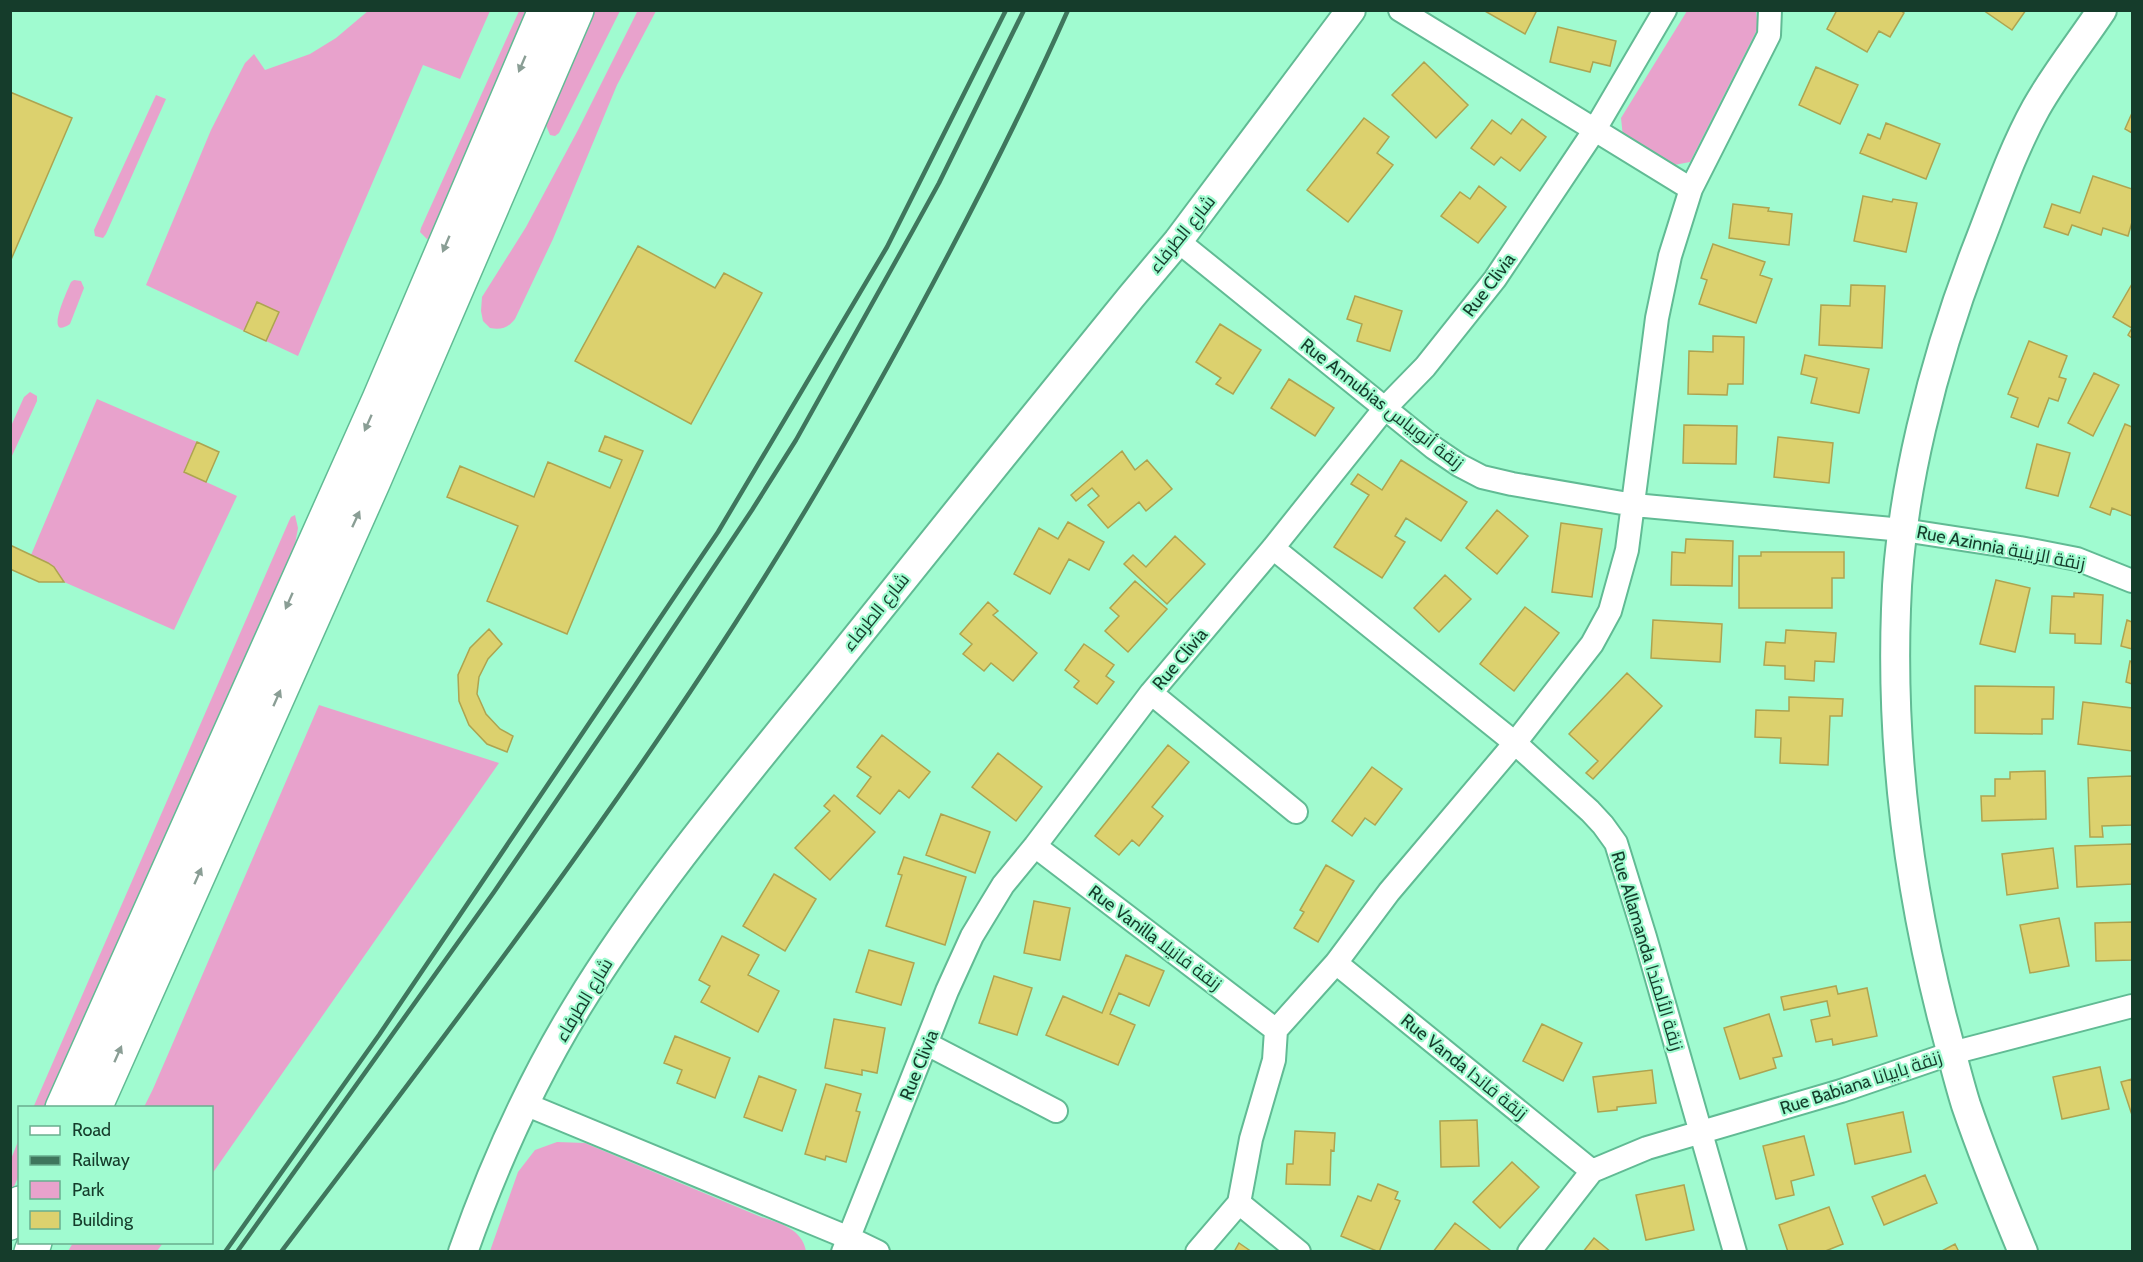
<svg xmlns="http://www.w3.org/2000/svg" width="2143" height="1262" viewBox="0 0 2143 1262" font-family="Cabin,Cairo,sans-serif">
<rect width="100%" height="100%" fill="#a0fbd0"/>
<path fill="#e8a2cc" d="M638,10l18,1 -39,74 -64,154 -38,80c-7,9 -14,11 -25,9l-7,-7 -2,-10 1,-14 44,-70 52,-97z
M368,11h122l-30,68 -37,-14 -125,291 -32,-15 13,-29 -35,19 -98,-46 65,-155 34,-67 9,-9 11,16 45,-16 26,-16z
M519,11h16l-103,227 -5,1 -7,-7 1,-4z
M591,11h29l-61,122 -4,3 -5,-1 -5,-12z
M1687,11h69l2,17 -68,134 -21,4 -46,-29 -2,-19z
M156,95l10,4 -60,135 -3,4 -8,-2 -1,-6z
M74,280l7,1 3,7 -14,36c-27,18 -2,-35 1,-42z
M30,392l7,4v5l-26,57v-32l13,-29z
M97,399l100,43 -13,30 53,24 -63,134 -110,-48 -10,-15 -23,-12z
M295,515l3,13 -4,22 -245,557 -16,1 256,-587 2,-4z
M319,705l180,58 -287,411v-66l-68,-1 9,-18z
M19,1139v36l-9,21 1,-37z
M557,1142l28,1 176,74c19,6 41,12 45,34h-316l28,-79 17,-22z
M73,1243v-1l90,1 -6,8h-89z"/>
<path fill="#dcd16e" stroke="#ada450" stroke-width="1.5" d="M1483,10h54l-12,24z
M1837,10h63l4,3 -14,24 -11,-6 -12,21 -40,-23z
M1983,10h43l-14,20z
M1558,27l58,14 -6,25 -17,-4 -3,10 -40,-10z
M1424,62l44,43 -32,33 -44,-43z
M1816,67l42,18 -18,39 -41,-19z
M10,92l62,26 -62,144z
M2132,113v20l-7,-4z
M1364,118l25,19 -12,16 16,12 -45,57 -41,-32z
M1522,119l24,18 -26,34 -19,-14 -7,8 -23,-17 21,-28 19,14z
M1886,123l54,21 -14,35 -66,-26 8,-19 12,5z
M2093,176l39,13v33l-4,14 -25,-8 -2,7 -29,-10 -4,10 -24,-8 8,-23 28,9z
M1479,186l27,21 -28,36 -37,-27 19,-24 10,7z
M1863,196l29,6 1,-3 24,4 -11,49 -52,-11z
M1733,204l36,4 -1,3 24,3 -3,31 -60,-7z
M1713,244l52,18 -5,13 12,4 -16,44 -57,-19 8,-24 -6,-2z
M638,246l77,42 9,-15 38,20 -71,131 -116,-63z
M2132,284v54l-4,-3 4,-7 -19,-11z
M1851,285l34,1 -3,62 -63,-3 2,-40 29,1z
M1355,296l47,15 -12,40 -33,-10 5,-17 -15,-5z
M257,302l22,10 -13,29 -22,-10z
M1220,324l41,26 -28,44 -17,-10 5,-6 -25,-16z
M1713,336l31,1 -1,47h-15l-1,11 -39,-1 1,-43 24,1z
M2029,341l38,15 -8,21 7,2 -8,22 -9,-3 -11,29 -27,-10 7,-19 -10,-4z
M1805,355l64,14 -10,44 -48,-10 6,-25 -16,-4z
M2094,373l25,12 -26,51 -25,-13z
M1289,379l45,29 -19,28 -44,-28z
M2125,424l7,3v89l-20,-8 -2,7 -20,-8z
M1684,425l53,1 -1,38 -53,-1z
M605,436l38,15 -76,183 -80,-33 31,-75 -71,-29 13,-31 74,31 14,-35 62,26 12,-28 -23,-9z
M1778,437l55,6 -4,40 -55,-6z
M197,442l22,10 -13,30 -22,-10z
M2037,444l33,9 -12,43 -32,-8z
M1122,451l13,19 12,-10 25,29 -26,22 -7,-9 -31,26 -20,-23 11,-9 -7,-8 -16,13 -5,-6z
M1401,460l66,42 -26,39 -35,-23 -11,18 10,6 -23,36 -48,-31 35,-52 -18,-11 7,-10 24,16z
M1497,510l31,26 -31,38 -31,-26z
M1068,522l36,20 -15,28 -20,-11 -19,35 -36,-20 25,-46 19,11z
M1561,523l41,6 -10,68 -40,-5z
M1175,536l30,28 -38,40 -43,-40 9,-9 13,12z
M1686,539l47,2 -1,45 -61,-1 1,-33 13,1z
M10,545l38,18 6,4 10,15h-25l-29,-13z
M1761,552h83v26h-12v30h-93v-52h22z
M1445,575l26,24 -32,33 -25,-24z
M1996,580l34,8 -15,64 -35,-8z
M1135,581l32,28 -39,43 -23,-21 14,-15 -9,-8z
M2074,593l29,2 -2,49 -26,-1v-9l-25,-1 2,-37 22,1z
M988,602l10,9 -5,4 44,38 -24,28 -22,-18 -7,8 -21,-17 9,-10 -12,-10z
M1525,607l34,26 -45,58 -34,-27z
M1653,620l69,4 -2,38 -69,-4z
M2127,620l5,2v27l-11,-3z
M489,629l13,15 -14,15 -9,18 -2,17 9,20 14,15 13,7 -6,16 -20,-8 -18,-19 -10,-24 -1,-26 12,-27z
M1786,630l50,3 -2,29 -19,-1 -1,20 -29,-2v-13l-21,-1 2,-23 19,1z
M1084,644l30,21 -8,11 8,6 -17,22 -23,-17 5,-6 -14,-11z
M2130,661l2,1v22l-6,-2z
M1627,673l35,33 -69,73 -7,-6 12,-12 -29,-27z
M1975,686l79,1 -1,32h-11v15l-67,-1z
M1789,697l54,2 -1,17h-12l-2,49 -48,-2 1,-25 -26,-1 1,-27 33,1z
M2083,702l49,6v43l-54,-7z
M882,735l48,37 -21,26 -10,-8 -19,24 -23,-18 14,-19 -14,-10z
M1168,745l21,17 -37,45 11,9 -24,30 -7,-6 -13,15 -24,-19z
M998,753l44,34 -26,34 -44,-34z
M1372,767l30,22 -27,36 -10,-7 -13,18 -20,-15z
M2045,771l1,48 -64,2 -1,-25h14v-17h15v-7z
M2132,776v49l-30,1 1,11h-13l-2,-59z
M834,795l41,37 -45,48 -35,-32 35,-37 -6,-5z
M941,814l49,18 -15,41 -49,-18z
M2132,844v40l-55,3 -2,-41z
M2053,848l5,40 -51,7 -5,-41z
M904,857l62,20 -21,68 -59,-19 16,-51 -4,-1z
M1326,865l28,16 -36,61 -24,-14 10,-16 -4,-2z
M774,874l42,25 -31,52 -42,-25z
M1034,901l36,7 -10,52 -36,-7z
M2059,918l10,48 -39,7 -10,-48z
M2132,922v38l-36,1 -1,-38z
M722,936l37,19 -11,20 31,16 -21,41 -57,-30 9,-16 -11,-6z
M869,950l45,13 -13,42 -45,-13z
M1126,955l38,16 -15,35 -30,-13 -9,21 25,11 -17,40 -72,-30 17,-39 39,17z
M994,976l38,12 -15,47 -38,-12z
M1836,986l2,8 29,-6 10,48 -44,9 -1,-6 -16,3 -5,-22 19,-4 -3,-15 -43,9 -3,-13z
M1769,1014l13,42 -9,2 3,10 -36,11 -16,-51z
M834,1019l51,9 -8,45 -15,-3v5l-37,-7z
M1542,1024l40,19 -19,38 -40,-20z
M675,1036l55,22 -15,40 -38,-15 5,-13 -18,-7z
M2100,1067l9,42 -47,10 -9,-42z
M1652,1070l4,33 -39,4v3l-19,2 -5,-35z
M759,1076l37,14 -14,41 -38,-14z
M2132,1079v36l-11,-33z
M826,1084l35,10 -5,17 4,1 -14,50 -20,-6 -1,4 -20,-6z
M1903,1112l8,40 -56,12 -8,-40z
M1477,1120l2,46 -38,1 -1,-46z
M1295,1131l40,2 -1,18 -3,-1 -1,35 -44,-1 1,-20h6z
M1804,1136l10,39 -23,6 3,14 -18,4 -13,-53z
M1512,1162l27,25 -39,41 -27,-26z
M1925,1175l12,28 -53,22 -12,-28z
M1378,1184l20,8 -3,7 5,2 -21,51 -38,-16 17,-40 13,5z
M1684,1185l10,45 -48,10 -10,-45z
M1829,1207l14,37 -20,8h-35l-9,-27z
M1455,1223l35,27 -2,2h-55z
M1594,1238l17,14h-28z
M1239,1243l13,9h-18z
M1955,1244l4,8h-19z"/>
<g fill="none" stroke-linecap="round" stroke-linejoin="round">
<g stroke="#61bb94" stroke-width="26">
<path id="minor" d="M1400,10l291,179
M1178,241l256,207 25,17 23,12 30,7 122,21 269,25 117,18 57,11 55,22
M1273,548l242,195 75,68 13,14 13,18 29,94 90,315
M1151,693l145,119
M1035,846l241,184
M1336,963l256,208
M927,1044l129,67
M525,1104l324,134 29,14
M1239,1203l60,49
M843,1252l104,-261 25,-55 31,-51 32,-39 116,-153 122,-145 112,-140 40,-41 70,-88 99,-148 71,-121
M1197,1252l42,-49 12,-64 23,-79 2,-30 60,-67 53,-71 126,-149 77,-99 18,-33 17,-61 30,-232 13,-62 21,-67 78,-154 1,-25
M1529,1252l63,-81 55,-23 194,-57 111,-38 180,-47"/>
</g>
<g stroke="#61bb94" stroke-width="32">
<path id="tertiary" d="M463,1252c30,-85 67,-168 114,-245 71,-117 165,-228 251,-334 101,-126 201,-251 303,-376l47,-56 173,-231
M2023,1252c-20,-48 -40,-97 -57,-147 -9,-29 -16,-59 -24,-88 -34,-134 -51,-270 -46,-408 3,-115 38,-249 79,-356 19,-48 36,-100 61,-145 19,-34 44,-65 66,-98"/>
</g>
<g stroke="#61bb94" stroke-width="36">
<path id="trunk" d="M62,1108l317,-709 166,-389
M95,1108l279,-627 203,-471
M10,1223l10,-20
M31,1252l4,-10"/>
</g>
<use href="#minor" stroke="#fff" stroke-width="22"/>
<use href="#tertiary" stroke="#fff" stroke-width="28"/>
<use href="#trunk" stroke="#fff" stroke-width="33"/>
<path stroke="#3f765d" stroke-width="4.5" d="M225,1252l154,-217 339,-503 169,-285 119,-237
M237,1252l257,-360 140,-205 118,-177 44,-70 116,-208 27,-49 85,-173
M281,1252c167,-220 336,-440 483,-674 54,-86 104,-174 152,-263 54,-100 106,-201 152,-305"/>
</g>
<defs><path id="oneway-solid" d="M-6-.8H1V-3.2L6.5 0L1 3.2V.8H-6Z" transform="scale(1.5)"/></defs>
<g fill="#8a9e95">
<use href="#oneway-solid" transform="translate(522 64) rotate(113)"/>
<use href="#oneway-solid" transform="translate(446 244) rotate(113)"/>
<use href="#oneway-solid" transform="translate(368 423) rotate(114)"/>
<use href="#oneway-solid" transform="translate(356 519) rotate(-65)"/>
<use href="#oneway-solid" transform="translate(289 601) rotate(114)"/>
<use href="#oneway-solid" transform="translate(277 698) rotate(-66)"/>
<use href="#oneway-solid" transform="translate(198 876) rotate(-66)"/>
<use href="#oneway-solid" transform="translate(118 1054) rotate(-66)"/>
</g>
<g text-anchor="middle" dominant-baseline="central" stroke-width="4.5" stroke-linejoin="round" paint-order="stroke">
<g font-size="18" fill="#153c2b" stroke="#a0fbd0">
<text transform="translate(1182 234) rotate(-51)">شارع الطرفاء</text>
<text transform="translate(1489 285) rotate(-53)">Rue Clivia</text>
<text transform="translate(1382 404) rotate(38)">Rue Annubias زنقة أنوبياس</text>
<text transform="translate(2001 548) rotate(11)">Rue Azinnia زنقة الزينية</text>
<text transform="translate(876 612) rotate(-51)">شارع الطرفاء</text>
<text transform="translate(1180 659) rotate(-50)">Rue Clivia</text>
<text transform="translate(1155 938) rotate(37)">Rue Vanilla زنقة فانيلا</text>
<text transform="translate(1647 951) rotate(73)">Rue Allamanda زنقة الألمندا</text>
<text transform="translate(584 1000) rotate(-59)">شارع الطرفاء</text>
<text transform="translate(919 1065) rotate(-68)">Rue Clivia</text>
<text transform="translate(1464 1067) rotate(39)">Rue Vanda زنقة فاندا</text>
<text transform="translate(1861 1083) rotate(-18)">Rue Babiana زنقة بابيانا</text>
</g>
</g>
<rect width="2143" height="1262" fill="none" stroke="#153c2b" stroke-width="24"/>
<rect x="18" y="1106" width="195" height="138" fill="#a0fbd0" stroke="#68af8e" stroke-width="1.5"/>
<rect x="30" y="1126" width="30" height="9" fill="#ffffff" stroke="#68af8e" stroke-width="1.5"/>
<text x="72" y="1136" font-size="18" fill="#153c2b">Road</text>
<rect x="30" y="1156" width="30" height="9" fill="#3f765d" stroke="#68af8e" stroke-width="1.5"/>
<text x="72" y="1166" font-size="18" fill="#153c2b">Railway</text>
<rect x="30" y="1181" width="30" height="18" fill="#e8a2cc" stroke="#68af8e" stroke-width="1.5"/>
<text x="72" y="1196" font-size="18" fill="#153c2b">Park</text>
<rect x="30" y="1211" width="30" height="18" fill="#dcd16e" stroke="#68af8e" stroke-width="1.5"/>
<text x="72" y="1226" font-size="18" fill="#153c2b">Building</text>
</svg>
